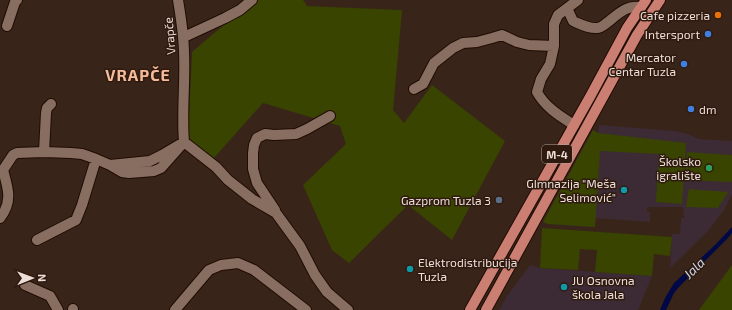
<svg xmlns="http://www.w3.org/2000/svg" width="732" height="310" viewBox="0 0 732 310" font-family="'Exo 2',sans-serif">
<rect width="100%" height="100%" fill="#392419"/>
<path fill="#3c2b34" d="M599,125l76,6 13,3 11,5 33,2v53l-8,16 -16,21 -38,37 2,-34h8l1,-16h3l-1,-11h-36v5h3v10l-54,-4 -1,9 -47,-3 -5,-2 50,-92 5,3z
M530,265l10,3 112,8 -14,34h-139l8,-14z"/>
<path fill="#384400" d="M253,0h50l4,6 94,4 1,1 -9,99 11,13 28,-38 73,56 -53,99 -44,-35 -59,58 -17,-13 -29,-65 43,-41 -6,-18 -77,-23 -50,56 -25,-21 4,-86z
M593,130l5,3 88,10 -4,61 -26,-2 3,-48 -59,-3 -5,76 -47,-3 -5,-2z
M687,152l45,3v26l-1,1 -46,-2z
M689,189l39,3 -10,16 -32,-1z
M542,228l130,9 -2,19 -16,-2 -2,22 -57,-4 2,-22 -17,-1 -2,21 -38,-2z
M732,265v45h-33z"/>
<path fill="#000845" d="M732,227v6l-5,6 -48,48 -5,6 -8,17h-6l5,-12 9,-15 41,-38z"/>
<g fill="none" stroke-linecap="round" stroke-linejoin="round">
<g stroke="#200c04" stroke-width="12">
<path id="minor" d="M567,8l6,13c7,3 16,8 24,7 4,0 8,-4 11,-6 11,-9 19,-17 33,-15
M7,26l8,-24 2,-2
M184,37l41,-19 15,-8 12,-10
M554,46v-22l4,-9 20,-15
M414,89l9,-5 11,-21 19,-15 10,-5 14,-1 15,-4 10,-3 15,7 12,3 25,1 -4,18 -9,15 -4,13c8,15 23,24 37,33
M44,152l2,-39 1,-5 4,-4
M110,165l40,-4 12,-6 22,-13c-3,-35 3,-70 -1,-105 -1,-12 -3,-25 -5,-37
M0,171l3,-1 10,-15 4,-2 27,-1 27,1 11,1 14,5 14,6 12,7 7,1 25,-2 7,-3 23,-26 32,25 12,13 24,19 24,14 24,33 15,29 12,17 21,18
M275,210l-18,-27 -4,-14v-16l1,-8 3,-7 8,-4 9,1 22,-1 11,-5 23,-13
M0,218c13,-16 8,-30 3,-48
M37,240l39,-20 6,-15 14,-46
M25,285l25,11 8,14
M73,310v-1
M175,310l34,-40 12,-5 17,-2 16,7 52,40"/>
</g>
<g stroke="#200c04" stroke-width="12">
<path id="major" d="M470,310l121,-215 36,-67 19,-28
M486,310l151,-275 23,-35"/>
</g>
<use href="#minor" stroke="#886e61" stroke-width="10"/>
<use href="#major" stroke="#cb7f72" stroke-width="10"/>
</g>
<circle fill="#e8710a" stroke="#2f1a0f" stroke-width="1.5" cx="718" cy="15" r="4"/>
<g fill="#3f7fe0" stroke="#2f1a0f" stroke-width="1.5">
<circle cx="708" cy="34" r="4"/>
<circle cx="684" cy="64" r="4"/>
<circle cx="691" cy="109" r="4"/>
</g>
<circle fill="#2e9e5b" stroke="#2f1a0f" stroke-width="1.5" cx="709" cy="168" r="4"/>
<g fill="#0f9aa8" stroke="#2f1a0f" stroke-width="1.5">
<circle cx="624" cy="190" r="4"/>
<circle cx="410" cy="269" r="4"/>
<circle cx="564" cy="287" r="4"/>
</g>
<circle fill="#5c6f8a" stroke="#2f1a0f" stroke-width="1.5" cx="499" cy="200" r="4"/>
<g text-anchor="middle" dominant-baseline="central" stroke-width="3" stroke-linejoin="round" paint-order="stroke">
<rect fill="#2f1a0f" stroke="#b4a39b" stroke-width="1" x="542" y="145" width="30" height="18" rx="3"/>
<g font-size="11" font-weight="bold" fill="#edded7">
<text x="557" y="154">M-4</text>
</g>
<g font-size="12" fill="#edded7" stroke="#2f1a0f" text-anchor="end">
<text x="710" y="15">Cafe pizzeria</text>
<text x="700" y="34">Intersport</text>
<text x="676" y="57">Mercator<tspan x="676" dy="14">Centar Tuzla</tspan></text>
<text x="699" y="109" text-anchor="start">dm</text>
<text x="701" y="161">Školsko<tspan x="701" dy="14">igralište</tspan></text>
<text x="616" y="183">GImnazija "Meša<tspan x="616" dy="14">Selimović"</tspan></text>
<text x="491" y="200">Gazprom Tuzla 3</text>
<text x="418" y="262" text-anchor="start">Elektrodistribucija<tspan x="418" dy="14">Tuzla</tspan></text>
<text x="572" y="280" text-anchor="start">JU Osnovna<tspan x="572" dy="14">škola Jala</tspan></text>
</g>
<g font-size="12" fill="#edded7" stroke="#2f1a0f">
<text transform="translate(169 36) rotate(-95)">Vrapče</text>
</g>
<g font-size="13" font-style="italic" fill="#cfdaed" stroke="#2f1a0f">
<text transform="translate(694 268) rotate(-45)">Jala</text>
</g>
<g font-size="16" font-weight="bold" letter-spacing="1" fill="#f5bb9b" stroke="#2f1a0f">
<text x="138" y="74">VRAPČE</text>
</g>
</g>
<g transform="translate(32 278) rotate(89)" stroke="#2f1a0f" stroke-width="3" paint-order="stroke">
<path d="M0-3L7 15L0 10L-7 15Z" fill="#edded7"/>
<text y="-6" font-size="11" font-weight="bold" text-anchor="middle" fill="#edded7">N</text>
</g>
</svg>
